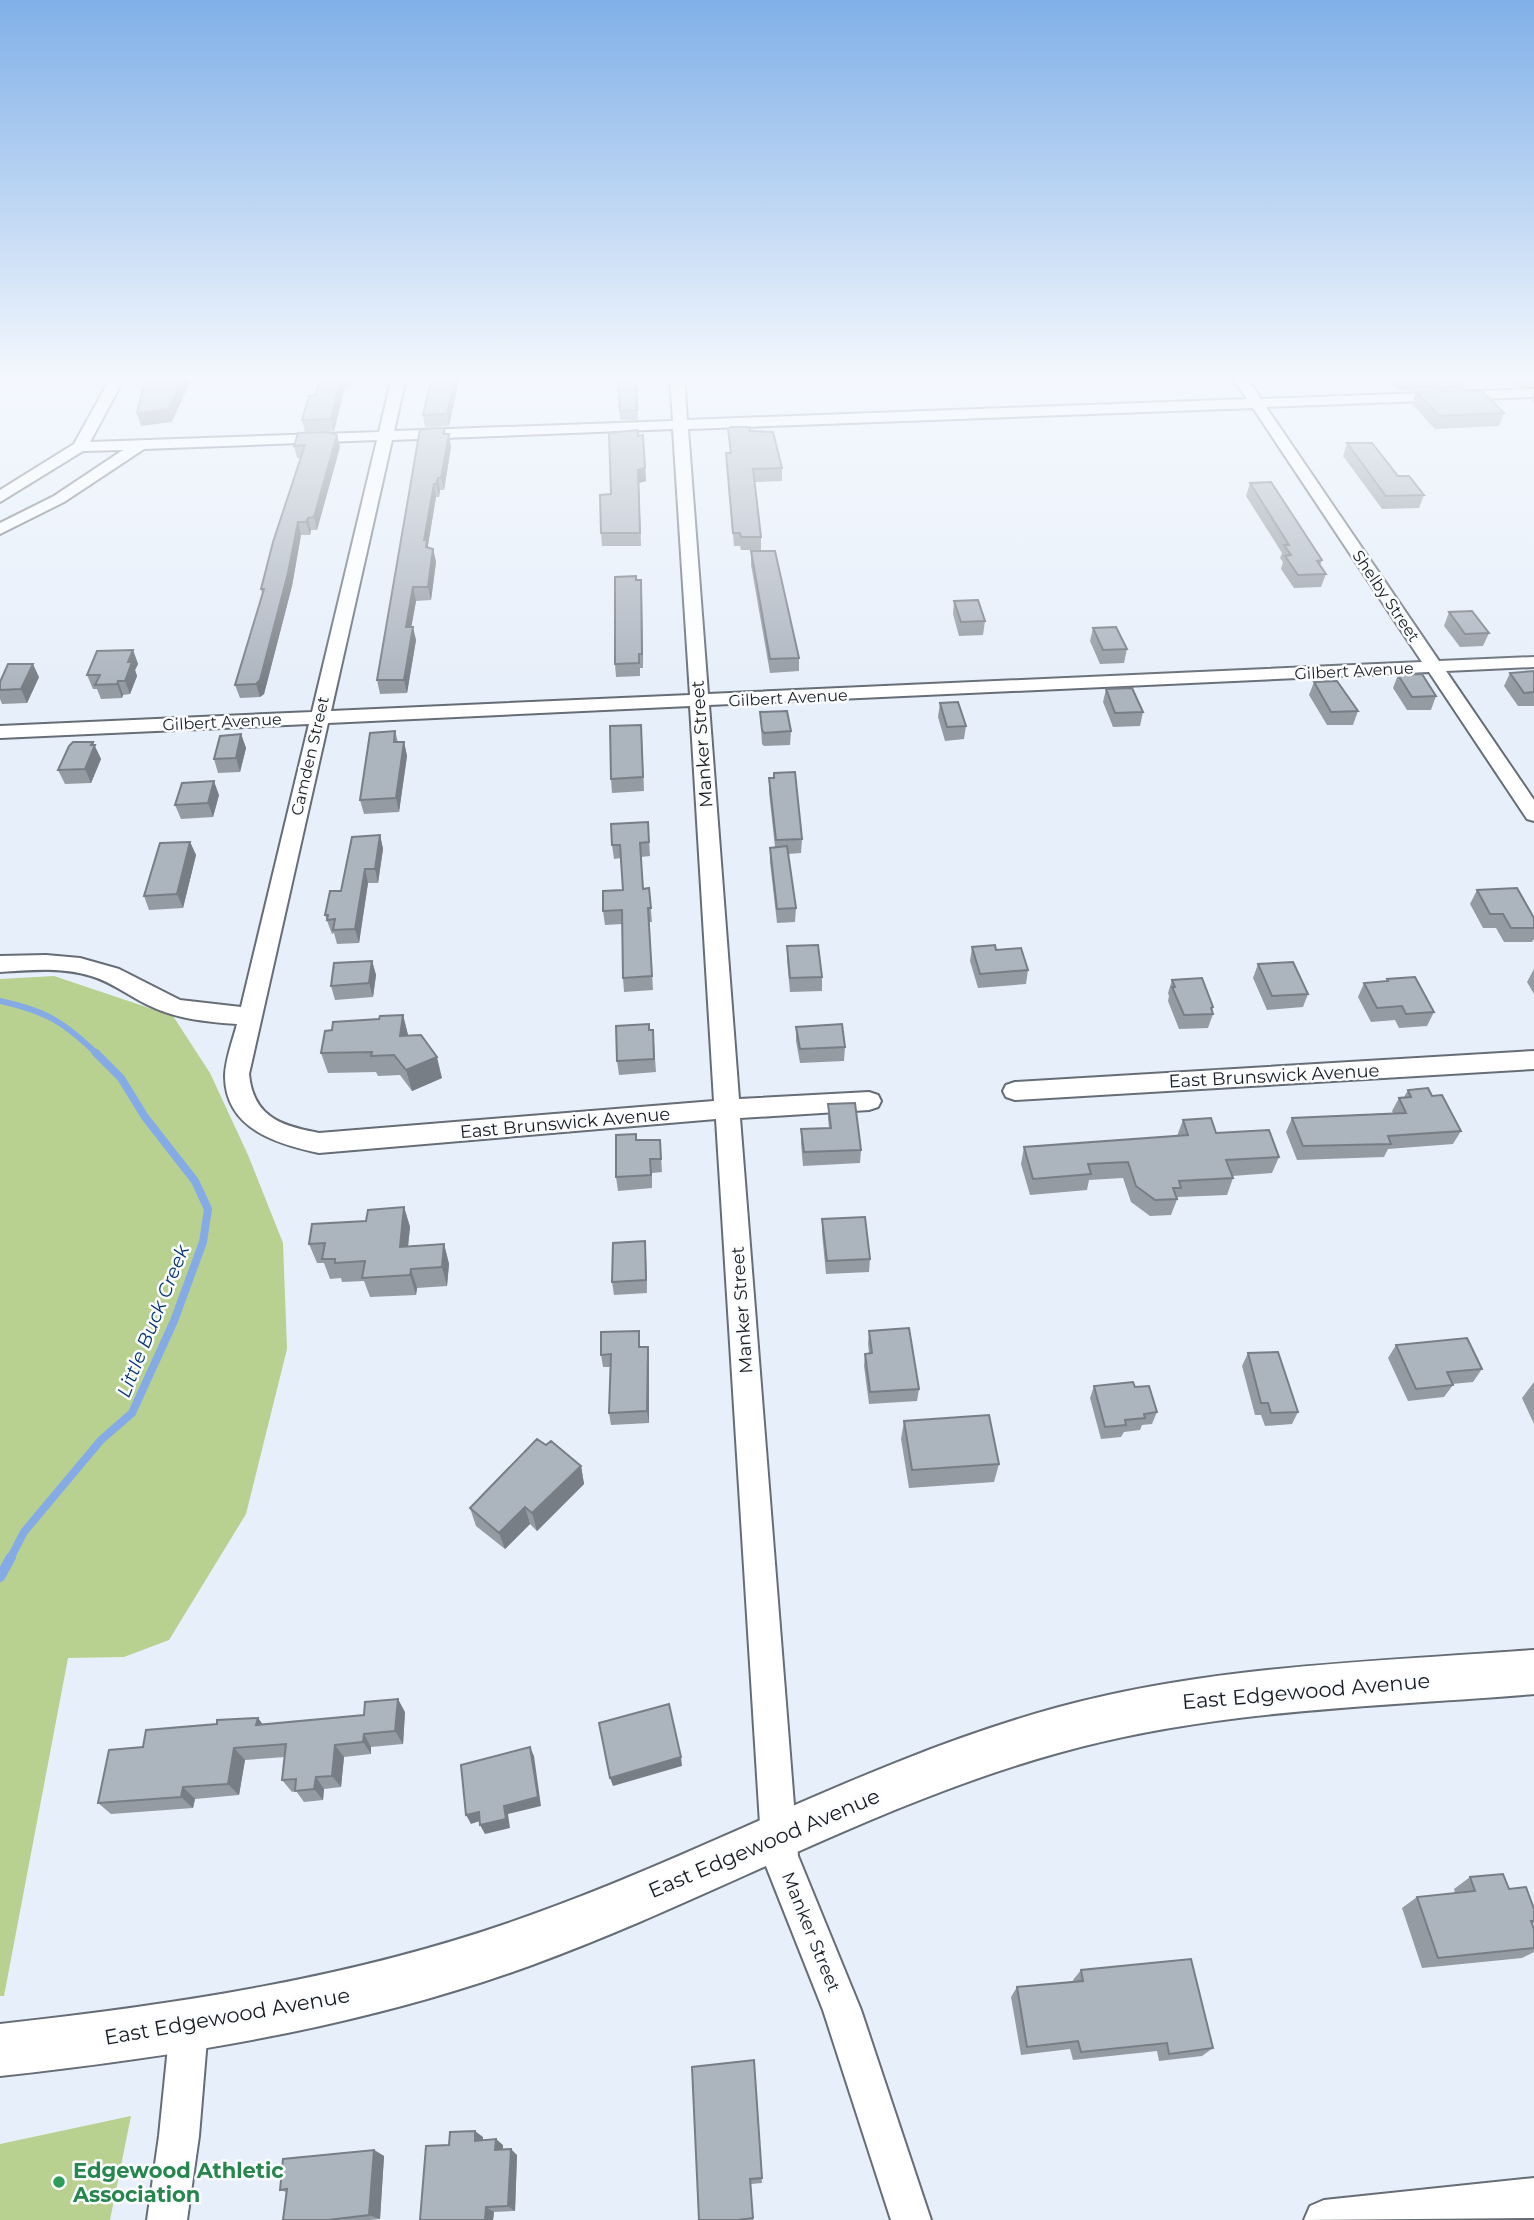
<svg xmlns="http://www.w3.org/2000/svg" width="1534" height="2220" viewBox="0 0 1534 2220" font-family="Montserrat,sans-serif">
<rect width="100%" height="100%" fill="#e7effa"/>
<path fill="#b8d090" d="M54,976l119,40 37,57 38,82 35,88 4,106 -41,165 -77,126 -45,17 -56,1 -64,338h-4v-1017z
M131,2116l-21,104h-110v-76z"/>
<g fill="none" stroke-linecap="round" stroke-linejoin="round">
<path stroke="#85abe7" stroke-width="6" d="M0,1001c46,10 64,21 97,53"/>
<path stroke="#85abe7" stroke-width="8" d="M10,1559l14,-27 77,-92 31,-27 42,-92 29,-79 5,-33 -13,-28 -50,-64 -24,-39 -25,-25"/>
<path stroke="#85abe7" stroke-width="10" d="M0,1577l11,-20"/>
<g stroke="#666d76" stroke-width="4">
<path id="street" d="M111,377h14l-35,65 289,-10 13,-55h14l-12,54 279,-10 -3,-44h14l3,43 560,-21 -15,-22h14l15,22 273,-10v8l-268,10 173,254 95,-4v10l-88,4 88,129v21l-7,-2 -98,-147 -720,33 30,394 130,-7 9,3 3,6 -3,6 -9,3 -129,8 58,738 63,154 70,210h-40l-68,-210 -61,-154 -46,-737 -397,34c-42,-9 -93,-24 -94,-76 0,-17 8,-37 12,-53 -30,-2 -61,-5 -89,-19 -19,-9 -36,-23 -57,-29 -30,-9 -61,-6 -91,-4v-16l46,-1 34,3 39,11 61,31 61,7 68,-283 -309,14v-12l312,-14 65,-272 -233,9 -80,53 -64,32v-11l54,-27 69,-46 -40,1 -83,51v-12l74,-46zM1253,408l169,254 -714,32 -20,-265zM673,429l17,266 -359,16 61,-271zM690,706l24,395 -395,32c-38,-7 -66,-16 -70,-59l79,-351z
M1534,1051v18l-519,31 -9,-3 -3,-6 3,-6 9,-3z
M189,2008l13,6 6,13 -9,109 -12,84h-40l12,-84 11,-109 6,-13z
M1534,2178v40l-230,2 6,-14 14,-6z"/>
</g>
<g stroke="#666d76" stroke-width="4">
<path id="secondary" d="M1534,1650v44c-159,13 -321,15 -476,59 -183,51 -348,147 -526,212 -172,63 -351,91 -532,111v-52c181,-20 360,-47 531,-109 179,-64 344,-158 528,-208 154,-42 316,-45 475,-57z"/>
</g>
<use href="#street" fill="#fff" fill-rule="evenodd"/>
<use href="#secondary" fill="#fff" fill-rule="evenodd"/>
</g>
<path fill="#949ba3" d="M321,377h31l-3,10h-4l-11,44 -29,1 -3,-12 13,-25z
M432,377h29l-1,7h-2l-9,42 -24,1 -2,-12z
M618,377h19l1,43h-18z
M1387,377h81l-4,12 -64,2z
M1505,377h29v10h-18z
M1534,391v12l-3,-3z
M1416,392l88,21 -5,13 -64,3 -23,-25z
M445,428l1,6 5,13 -7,43h-4l-1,7h-3l-8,48v2l5,2 3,13 -5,38 -15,1 -5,26 5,13 -9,53 -27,1 -3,-14z
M728,429l22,2 32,37v13l-27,1 6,55v13h-20l-1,-4h-6l-7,-81 -1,-12h4z
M298,433l42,14 -23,83h-6l-1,5h-9l-9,51 -28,108 -4,3 -20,1 -5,-13 27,-91 -1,-5 40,-131h-4l-3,-12z
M643,435l3,46 -7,2 2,63h-39l-1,-13 10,-39 27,-58z
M1347,443l77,52 -5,13 -37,1 -39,-53z
M1250,483l72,77 -2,6 6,8 -5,13 -27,1 -13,-19 2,-7 -3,-4 2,-5 -36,-57z
M751,551l48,107v13l-29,2 -19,-108z
M636,580h5l2,88h-3v8l-24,1 -1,-13z
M954,601l31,20 -2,14 -24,1 -6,-22z
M1449,612l40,21 -6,13 -23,1 -16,-21z
M1093,628l34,21 -3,14 -24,1 -10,-23z
M133,650l5,14 -3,6 2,6 -7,18 -7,1 -1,3 -21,1 -4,-10h-4l-6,-14z
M1534,671v35h-16l-14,-20 6,-13z
M1398,675l38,21 -5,14h-24l-14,-22z
M39,677l-12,26 -25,1 -2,-5v-17z
M1314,682l44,29 -5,14h-26l-18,-30z
M1106,689l37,23 -3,14 -27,1 -10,-25z
M940,703l26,23 -2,13 -19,2 -7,-24z
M760,712l31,19 -1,14 -26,1 -2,-2z
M395,731l3,11h6l3,14 -8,56 -35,2 -4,-14z
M241,734l5,14 -6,24 -22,1 -4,-14z
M642,738l2,53 -32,2 -1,-14z
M94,745l7,14 -10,24 -26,1 -7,-14z
M774,773l28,66 -1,14 -13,1 8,54 -1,14 -18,1 -7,-61v-14l5,-1 -6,-55v-14h5z
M219,795l-6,22 -32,2 -6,-14z
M648,822l2,34 -9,1 2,32 6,-1 3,34h-3l4,68 -29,2 -1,-14 -1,-54 -17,1 -2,-14 20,-21 -2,-32 -7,1 -2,-14z
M380,835l3,14 -5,34h-10l-9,60 -22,1 -3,-11 -2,1 -2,-5 -5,-14 16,-24z
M190,842l6,13 -13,53 -34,2 -5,-14z
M1477,890l57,28v21l-2,3h-28l-8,-14h-13l-13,-24z
M787,946l35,31v14l-32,1 -3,-32z
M972,947l24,3 32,20 -2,14 -48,4 -8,-27z
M372,961l4,14 -3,22 -38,3 -4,-14z
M1258,964l50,30 -5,13 -36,3 -14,-32z
M1534,969v25l-7,-12z
M1387,979l47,33 -7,14 -28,2 -4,-8 -24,2 -13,-25 6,-14 22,-2z
M1172,980l41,27 -1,4 1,3 -5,14 -29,1 -11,-28 1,-5 -1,-3z
M403,1015l5,20 34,43 -30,13 -12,-16 -22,1 -2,-4 -48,1 -7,-20 11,-23z
M796,1027l49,20 -1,14 -44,2 -4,-22z
M649,1030h4l3,42 -37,3 -2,-14z
M1408,1090l24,6 29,35 -8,13 -65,5 -4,8 -87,3 -11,-28 6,-14 101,-5 -1,-2 7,-13 5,-1z
M828,1104l33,46 -1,13 -57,3 -2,-23v-14l28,-1 -1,-10z
M1183,1120l96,37 -7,16 -40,3 1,2 -6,17 -49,2 -7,18 -21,1 -19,-14 -8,-24 -34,2 -2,10 -57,5 -9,-31 3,-17 153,-11z
M636,1140h24l2,32 -10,1v15l-34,3 -2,-14z
M404,1207l6,20 -2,19 36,-2 5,20 -2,22 -30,2 -1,7 -46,2 -6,-16 -22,1 -1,-4 -11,1 -6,-16h-7l-8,-19z
M822,1219l48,40 -1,13 -43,2 -4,-41z
M645,1241l2,52 -33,2 -2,-13z
M869,1331l50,58 -2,12 -48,3 -5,-38 1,-12 4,-1 -1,-9z
M640,1343v4h8l1,13v63l-38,2 -2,-12 1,-46h-7l-2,-12z
M1396,1345l86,24 -9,13 -21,2 1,1 -9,12 -36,4 -20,-43z
M1248,1353l50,59 -6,12 -27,2 -4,-11h-6l-13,-49z
M1534,1382v42l-12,-26z
M1094,1386l41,1 22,25 -5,12 -10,1 -2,5 -16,2 -3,5 -20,2 -11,-41z
M904,1421l95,43 -5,18 -85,6 -8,-49z
M546,1445l35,21 3,18 -47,47 -7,-7 -25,25 -29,-23 -6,-18z
M405,1712l-2,32 -32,3v7l-27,3 -3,30 -17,2 -1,11 -19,2 -8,-11 -4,1 -10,-12 3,-23 -40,3 -6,35 -44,4 -2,9 -82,6 -13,-11 45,-56 74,-23 41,-6 5,7z
M1470,1877l39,12 25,20v14l-2,1 2,5v23l-12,6 -100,10 -20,-60 15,-11 38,-4 -1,-4z
M1081,1970l132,78 -11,8 -43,5 -2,-10 -84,9 -3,-11 -49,6 -10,-58 6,-10 57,-5 -1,-2z
M754,2060l8,123 -11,1 2,36h-54z
M483,2137v3l20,5v5l14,5 -2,56 -21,1 -1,8h-73l29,-75z
M374,2150l10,6 -4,63 -10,1h-87l3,-28 -6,-2z"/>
<path fill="#787e85" d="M182,377h6l2,5 -18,40 -31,4 -4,-13z
M341,377h2l2,10 -11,44 -3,-12z
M347,377h5l-3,10z
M455,377h2l1,7 -9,42 -2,-12z
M449,434l2,13 -7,43 -3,-12z
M337,435l3,12 -23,83 -3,-13z
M645,468l1,13 -7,2 2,63 -3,-76z
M438,478l2,12 -1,7 -3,-13z
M434,484l2,13 -8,48 1,8 -5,-13z
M308,518l3,12 -1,5 -4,-13z
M298,522l3,13 -9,51 -28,108 -4,3 -4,-13z
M433,549l3,13 -5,38 -3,-13z
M641,580l1,13 1,75 -1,-14z
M413,587l3,14 -7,39 -3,-13z
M413,627l3,13 -9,53 -3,-13z
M133,650l5,14 -3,6 2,6 -7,18 -5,-13 3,-19z
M33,664l6,13 -12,26 -6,-14z
M118,681l5,14 -1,3 -5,-14z
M241,734l5,14 -6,24 -4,-14z
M93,742l8,17 -10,24 -6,-14z
M404,742l3,14 -8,56 -3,-14z
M214,781l5,14 -6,22 -5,-14z
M380,835l3,14 -5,34 -3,-14z
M190,842l6,13 -13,53 -6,-14z
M365,869l3,14 -9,60 -4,-14z
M372,961l4,14 -3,22 -4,-14z
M403,1015l5,20 -8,1z
M437,1057l5,21 -30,13 -6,-21z
M404,1207l6,20 -4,39 -6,-19z
M645,1241l1,13 1,39 -1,-13z
M444,1244l5,20 -2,22 -5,-19z
M411,1269l6,19 -1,7 -6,-20z
M648,1347l1,13v63l-2,-12z
M581,1466l3,18 -47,47 -5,-18z
M525,1507l5,17 -25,25 -6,-16z
M398,1699l7,13 -2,32 -8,-13z
M258,1718l9,12 -11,-5z
M364,1734l7,13v7l-8,-12z
M335,1745l9,12 -3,30 -9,-11z
M530,1747l4,9 7,50 -33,8 2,14 -25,6 -5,-9 24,-19z
M234,1748l11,12 -6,35 -11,-11z
M681,1757l1,9 -69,20 -3,-8z
M316,1777l8,12 -1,11 -9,-11z
M183,1787l12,12 -2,9 -12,-11z
M479,1812l4,8 -12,4 -5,-9z
M475,2131l8,6 -1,10 -7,-6z
M496,2139l7,6v11l-8,-6z
M511,2149l6,6 -2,56 -7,-5z
M374,2150l10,6 -4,63 -11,-4z
M486,2207l8,5 -1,8h-8z"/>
<path fill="#acb4be" stroke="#787e85" stroke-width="2" d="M146,377h37l-15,32 -31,4z
M321,377h20l-10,42 -29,1 7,-24 6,-1z
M432,377h23l-8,37 -24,1z
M618,377h18l1,33 -17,1z
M1402,377h50l-48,2z
M1481,390l23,23 -65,3 -23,-24z
M731,427h18l1,4 23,1 9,36 -29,1 8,68h-20l-1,-4h-7l-7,-80h5l-3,-24z
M445,428l-2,6h6l-8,44h-3l-2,6h-2l-10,56h3l-1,7 7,2 -5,38h-15l-7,40h7l-9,53h-27l43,-251z
M637,430l1,6 5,-1 2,33 -7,2 2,63h-39l-1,-38 11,-1 -2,-61z
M327,432l10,3 -23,82 -6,1 -2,4h-8l-10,51 -28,107 -4,4 -21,1 29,-96h-3l12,-47 32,-97 -11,1 4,-13z
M1347,443h25l26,33h11l15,19 -38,1z
M1271,482l51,78 -5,1 9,13 -28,1 -13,-19 6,-1 -7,-10h5l-39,-62z
M751,551h24l24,107 -29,1z
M636,576v4h5l1,74h-3v9l-24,1v-87z
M978,600l7,21 -24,1 -7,-21z
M1472,611l17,22 -24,1 -16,-22z
M1116,627l11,22 -24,1 -10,-22z
M133,650l-5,12h4l-7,19h-7l-1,3 -22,1 5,-10h-13l10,-24z
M8,664h25l-12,25 -21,1v-8z
M1534,671v21l-10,1 -14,-20z
M1422,674l14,22 -24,1 -14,-22z
M1337,681l21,30 -27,1 -17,-30z
M1132,688l11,24 -28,1 -9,-24z
M958,702l8,24 -19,1 -7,-24z
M787,711l4,20 -27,2 -2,-3 -2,-18z
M641,725l2,52 -32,2 -1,-53z
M395,731l-1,11h10l-8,56 -36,2 10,-67z
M241,734l-5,24 -22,1 6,-23z
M73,742h20l-2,3h4l-10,24 -27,1 11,-24z
M795,772l7,67 -26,1 -7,-62h5v-5z
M214,781l-6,22 -33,2 7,-22z
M648,822l1,20 -9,1 3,46 6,-1 2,20h-3l4,68 -29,2 -1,-68 -19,1v-20l20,-1 -3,-45h-8l-1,-21z
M380,835l-5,34h-10l-10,60 -22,1 2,-11 -8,1 1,-5h-3l5,-24h11l11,-54z
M190,842l-13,52 -33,2 16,-53z
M787,846l9,62 -19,1 -7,-61z
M1517,888l17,30v10h-23l-8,-14h-13l-13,-24z
M818,945l4,32 -32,1 -3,-32z
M995,945l1,5 25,-2 7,22 -48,4 -8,-27z
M372,961l-3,22 -38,3 3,-23z
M1293,962l15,32 -36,2 -14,-32z
M1415,977l19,35 -28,2 -4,-8 -25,2 -13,-25 24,-2 -1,-2z
M1202,978l11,29 -2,1 2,6 -29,1 -12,-28h3l-3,-7z
M403,1015l-3,21 21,-1 16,22 -31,13 -12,-15 -23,1 1,-4 -51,1 4,-22 7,-1 1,-8 46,-3 1,-3z
M649,1024v6h4l1,29 -37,2 -1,-35z
M842,1024l3,23 -45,2 -4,-22z
M1428,1088l4,8 10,-1 19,36 -73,5 3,8 -88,2 -11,-28 114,-5 -7,-15 12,-1 -3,-7z
M855,1103l6,47 -57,2 -3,-23 30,-1 -3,-24z
M1211,1118l5,15 53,-3 10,27 -53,3 7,18 -54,3 2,7h-8l4,11 -22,1 -19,-14 -8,-24 -40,2 3,10 -58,5 -9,-32 164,-12 -5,-15z
M636,1134v6h24l1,19h-11l1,16 -35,2v-42z
M404,1207l-4,40 44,-3 -2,23 -31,2 -1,6 -48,3 3,-17 -30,2v-4h-13l3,-16 -16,1 3,-20 54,-3 2,-11z
M865,1217l5,42 -43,2 -5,-42z
M645,1241l1,39 -34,2 1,-39z
M909,1328l10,61 -49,3 -5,-38 7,-1 -3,-22z
M639,1331v16h9l-1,64 -38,2 2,-59 -10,1v-23z
M1467,1338l15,31 -35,3 6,13 -37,4 -20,-44z
M1278,1352l20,60 -27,1 -3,-10h-7l-13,-50z
M1133,1382l2,5 14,-1 8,26 -13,2 1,4 -20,2 1,5 -21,2 -11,-41z
M989,1415l10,49 -87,6 -8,-49z
M537,1439l9,6 5,-4 30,25 -49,47 -7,-6 -26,26 -29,-25z
M398,1699l-3,32 -31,3 -1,8 -28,3 -3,31 -16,1 -2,12 -19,2 1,-12 -14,1 4,-36 -52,4 -6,36 -45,3 -2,10 -83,6 11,-53 34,-3 3,-17 71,-6v-4l41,-2 -2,7 108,-10 1,-13z
M669,1704l12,53 -71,21 -11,-55z
M530,1747l8,50 -34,9 2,13 -26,6 -1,-13 -13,3 -5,-50z
M1503,1874l6,15 17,-2 8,22v12h-3l3,8v19l-96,10 -21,-61 58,-6 -5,-14z
M1191,1959l22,89 -44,6 -2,-11 -86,9 -3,-11 -51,6 -10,-60 66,-6 -2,-11z
M754,2060l8,118 -12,1 3,39 -15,2h-39l-7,-153z
M475,2131v10l21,-2 -1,11 16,-1 -3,57 -22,1 -1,13h-65l6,-74 23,-1 1,-13z
M374,2150l-5,65 -41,5h-45l4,-31 -7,1 3,-31z"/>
<linearGradient id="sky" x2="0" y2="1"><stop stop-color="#80b0e8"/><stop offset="0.55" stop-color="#f4f8fd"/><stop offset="1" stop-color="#f4f8fd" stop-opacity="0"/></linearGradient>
<rect width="1534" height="688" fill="url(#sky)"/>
<circle fill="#2e9e5b" stroke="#fafcfe" stroke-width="2.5" cx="59" cy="2182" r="7"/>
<g text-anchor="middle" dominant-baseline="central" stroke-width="5" stroke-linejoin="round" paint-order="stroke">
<g font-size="16" fill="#191c20" stroke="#fafcfe">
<text transform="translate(1386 596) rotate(56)">Shelby Street</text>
<text transform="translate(1354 671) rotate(-3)">Gilbert Avenue</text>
<text transform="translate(788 698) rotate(-3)">Gilbert Avenue</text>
<text transform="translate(222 722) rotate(-3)">Gilbert Avenue</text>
<text transform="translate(310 756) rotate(-77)">Camden Street</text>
</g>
<g font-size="18" fill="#191c20" stroke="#fafcfe">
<text transform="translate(702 744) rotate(-94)">Manker Street</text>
<text transform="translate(1274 1076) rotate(-3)">East Brunswick Avenue</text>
<text transform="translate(565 1123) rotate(-5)">East Brunswick Avenue</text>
<text transform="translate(742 1310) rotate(-94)">Manker Street</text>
<text transform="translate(811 1932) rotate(68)">Manker Street</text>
</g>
<g font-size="19" font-style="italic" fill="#06357a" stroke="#fafcfe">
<text transform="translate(153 1321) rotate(-68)">Little Buck Creek</text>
</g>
<g font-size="21" fill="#191c20" stroke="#fafcfe">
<text transform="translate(1306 1691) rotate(-5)">East Edgewood Avenue</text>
<text transform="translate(764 1843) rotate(-23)">East Edgewood Avenue</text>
<text transform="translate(227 2016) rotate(-10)">East Edgewood Avenue</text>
</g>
<g font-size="21" font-weight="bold" fill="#27864d" stroke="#fafcfe" text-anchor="start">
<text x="73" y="2170">Edgewood Athletic<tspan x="73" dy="24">Association</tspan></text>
</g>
</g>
</svg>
